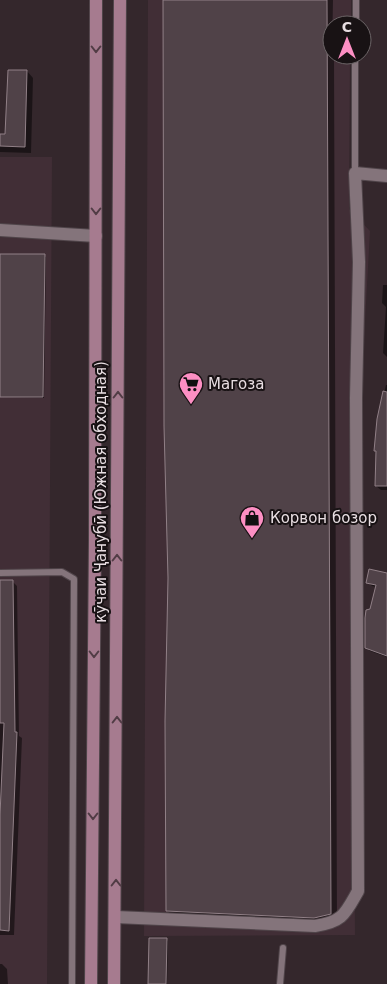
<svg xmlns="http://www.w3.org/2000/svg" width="387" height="984" viewBox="0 0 387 984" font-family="'DejaVu Sans',sans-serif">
<rect width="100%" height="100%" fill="#34272c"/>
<path fill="#412e36" d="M148,0h203v25h-19v30h18l-1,154 21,22 -7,128 -9,426 1,150 -211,1z
M0,157h52l-5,827h-47z"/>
<path fill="#0007" d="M164,0h169l-1,55h2l3,865 -15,4 -148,-7 -7,-6 2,-333z
M27,71l6,7 -2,75 -31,-1v-17l7,1z
M0,255l44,1 2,1 -2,141 -44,-1z
M383,285h4v72l-4,-4 3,-46 -4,-4z
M386,385h1v105h-6l-5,-4 1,-34 -2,-2 3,-31z
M387,574v83l-17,-6 -4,-3 5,-38 6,-23 -5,-1 -4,-4z
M0,581h12l5,5 2,150 3,2 -8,197h-14z
M167,940l1,1 -1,43h-18z
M0,964h2l5,5 1,15h-8z"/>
<path fill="#504248" stroke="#918087" d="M163,0h164l4,914 -17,4 -148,-7 -1,-190 3,-143 -4,-152z
M8,70h19l-2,77 -25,-1v-12h5z
M0,254h45l-2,143h-43z
M383,391l4,1v94h-12l1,-35h-2l3,-32z
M369,569l18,4v83l-22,-8v-30l1,-8 4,-1 6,-24 -10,-2z
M0,580h13l2,152h2l-8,199 -9,-1v-115l4,-92h-4z
M149,938h18l-1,46h-18z"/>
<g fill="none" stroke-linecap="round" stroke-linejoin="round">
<g stroke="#50454a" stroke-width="8">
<path id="lane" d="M356,0v25
M355,173v-118
M0,573l62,-1 12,7 -2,405
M280,984l3,-36"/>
</g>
<g stroke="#50454a" stroke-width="14">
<path id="street" d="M0,230l96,6
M116,917l199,9c28,-4 30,-12 43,-35l-2,-493 3,-136 -4,-89 32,3"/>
</g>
<g stroke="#50454a" stroke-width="14">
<path id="secondary" d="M91,984l4,-444 1,-540
M114,984l6,-984"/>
</g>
<use href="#lane" stroke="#84747b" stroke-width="6"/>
<use href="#street" stroke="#84747b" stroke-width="12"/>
<use href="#secondary" stroke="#a67b8f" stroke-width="12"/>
</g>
<defs><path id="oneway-chevron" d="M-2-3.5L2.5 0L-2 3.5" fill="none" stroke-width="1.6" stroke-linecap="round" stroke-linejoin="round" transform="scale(1.25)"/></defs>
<g stroke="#513c45">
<use href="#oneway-chevron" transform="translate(96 49) rotate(90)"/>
<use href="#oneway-chevron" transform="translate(96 211) rotate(90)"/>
<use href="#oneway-chevron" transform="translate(118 395) rotate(-90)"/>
<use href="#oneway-chevron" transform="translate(117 558) rotate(-90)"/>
<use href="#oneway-chevron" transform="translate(94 654) rotate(90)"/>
<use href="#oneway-chevron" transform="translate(117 720) rotate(-90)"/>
<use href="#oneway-chevron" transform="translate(93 816) rotate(90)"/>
<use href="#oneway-chevron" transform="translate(116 883) rotate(-90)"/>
</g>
<defs>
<g id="supermarket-pin" transform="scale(1.25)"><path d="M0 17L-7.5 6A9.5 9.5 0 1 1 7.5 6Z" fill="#fc8fc3" stroke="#181214"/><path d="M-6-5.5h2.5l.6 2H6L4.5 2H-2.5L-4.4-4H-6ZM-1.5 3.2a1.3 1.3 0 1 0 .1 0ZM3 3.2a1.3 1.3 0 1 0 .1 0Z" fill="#111"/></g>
<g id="shop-pin" transform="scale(1.25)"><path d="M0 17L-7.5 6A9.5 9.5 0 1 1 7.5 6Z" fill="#fc8fc3" stroke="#181214"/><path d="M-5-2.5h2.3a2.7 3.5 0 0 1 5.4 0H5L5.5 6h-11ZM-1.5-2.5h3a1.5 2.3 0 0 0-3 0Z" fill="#111"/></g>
</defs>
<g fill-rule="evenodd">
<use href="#supermarket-pin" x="191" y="384"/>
<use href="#shop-pin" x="252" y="518"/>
</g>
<g text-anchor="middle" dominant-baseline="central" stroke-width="4" stroke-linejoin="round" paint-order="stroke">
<g font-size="15" fill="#e8dee2" stroke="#181214" text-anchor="start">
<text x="208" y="384">Магоза</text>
<text x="270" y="518">Корвон бозор</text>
</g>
<g font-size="15" fill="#e8dee2" stroke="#181214">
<text transform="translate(101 492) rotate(-90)">кӯчаи Ҷанубӣ (Южная обходная)</text>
</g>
</g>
<g transform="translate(347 40)"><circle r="24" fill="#181214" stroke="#6b6466"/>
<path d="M0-4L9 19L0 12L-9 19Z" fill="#fc8fc3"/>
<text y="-8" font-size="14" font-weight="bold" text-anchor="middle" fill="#e8dee2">С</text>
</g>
</svg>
